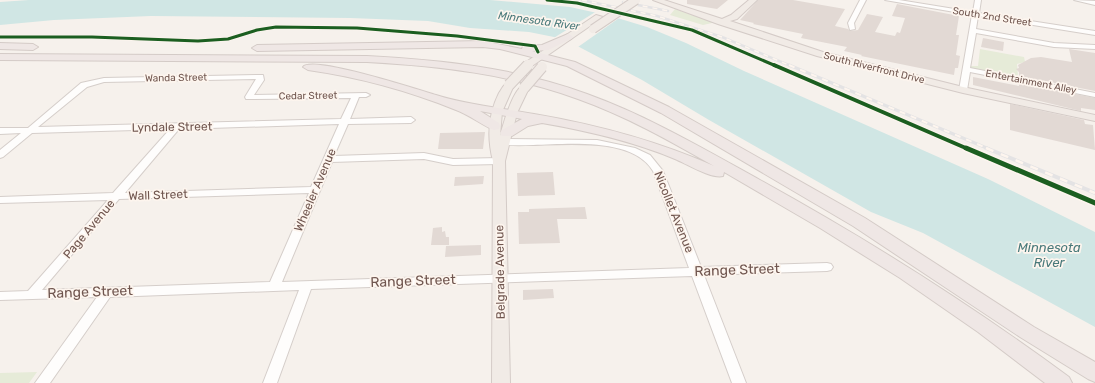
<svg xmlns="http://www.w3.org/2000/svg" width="1095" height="383" viewBox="0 0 1095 383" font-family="Rubik,sans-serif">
<rect width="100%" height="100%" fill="#f6f1ec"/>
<path fill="#e6ebd8" d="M675,9l37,13v1l-9,2 -33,-10z
M980,49l44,8 1,5 -8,2 1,13 -47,-8v-3h7z
M37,372l-8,11h-29v-10z"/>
<path fill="#d0e6e4" d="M29,0h461l80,7 41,9 36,11 39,16 58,28 244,108 107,53v95l-172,-94 -52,-21 -162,-92 -67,-40 -78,-41 -35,-7 -59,-4 -42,-7 -78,-3 -199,-2 -97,4 -54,5v-23z"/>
<path fill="#f6f1ec" d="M597,11l25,5 -44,31 -14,-6 -12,-2z"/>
<path fill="#e2d9d4" d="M687,0h41l-11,9 -30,-5z
M758,0h35l52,9 -10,17 13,3 2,2 8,-1 9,-16 16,3 -8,15 20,4 2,-4 3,1 5,-15 -13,-2 5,-12 62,12 -3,19h3l-3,20 4,1 -2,12h-3l-1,7 -93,-19 1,-1 -18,-4 3,-4 -46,-9 2,-4 -50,-10 1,-1 -14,-3z
M983,38l21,4 -1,9 -22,-4z
M1069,49l26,4v38l-76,-15v-4l-3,-3 3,-1 -1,-3 13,-7 10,-1 31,5z
M973,77l46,9v-3l76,15v12l-14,-2v3l-108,-26z
M1010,104l74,16 1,4 8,1 2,25 -85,-20z
M485,132l-2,17h-45l2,-16z
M553,172l2,23 -37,1 -1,-23z
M484,176l-1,8 -29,2 1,-9z
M585,207l2,12h-30l3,24 -41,1 -1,-32h11v-3z
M442,227v5l3,-1 1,6h3v8h-18l2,-17z
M481,245v10l-36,2 1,-11z
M553,289l1,9 -31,2v-10z"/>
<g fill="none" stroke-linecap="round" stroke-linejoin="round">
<g stroke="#d5ceca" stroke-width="2">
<path id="minor" d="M860,0h6l-12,23 1,6 -5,1 -2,-7z
M885,0h14l74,12 2,-12h6l-2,13 116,18v4l-117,-19 -2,13 78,14 41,2v4l-41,-2 -78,-14 -6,35 125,25v4l-125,-25 -3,18 -1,2h-6l-1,-2 13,-75z
M1074,0l21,1v4z
M260,75h3l1,5 -10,15 112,-2 4,2 -4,2h-7l-9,22 61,-2 4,3 -4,3 -63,1 -14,32 90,-3 29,6 46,-1 5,3 -5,3 -46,1 -29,-6 -92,3 -50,120 407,-14 -36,-97c-20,-34 -86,-27 -120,-26 -10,0 -22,1 -31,-1l-1,-2 1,-2 3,-1 92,1 38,8 15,7 13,16 38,96 126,-4 4,1 2,3 -2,3 -4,1 -123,4 42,108h-14l-40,-107 -381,13 -34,94h-14l36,-93 -189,7 -60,86h-15l62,-86 -97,3v-8l28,-1 80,-91 -108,3v-6l113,-4 57,-64 -138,4 -29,24 -3,1v-8l21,-17 -21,1v-6h28l53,-45 23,-5zM256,79l-11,18 1,2 105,-1 -10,21 -303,8 49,-40 17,-5zM339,124l-28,63 -186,6 54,-64zM309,193l-39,89 -228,8 77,-91z"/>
</g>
<g stroke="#d4cbc7" stroke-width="2">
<path id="major" d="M653,0h11l58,19 9,-4 18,-15h8l-20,19 -7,2 93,31 140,35 132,28v6l-132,-28 -146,-37 -99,-32z
M596,15l7,2 -71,49h-6v-4z
M509,82l5,3 -12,27 -2,24c3,-11 13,-48 24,-51l5,3 -12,25 -12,48 5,222h-18l1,-222c-6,-23 -5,-46 6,-68 3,-4 5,-10 10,-11z"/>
</g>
<g stroke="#d4cbc7" stroke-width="2">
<path id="highway" d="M568,34l3,1 2,2 -2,2 -23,11 -16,1 43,11 94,45 196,111 169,109 61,35v20l-7,-3 -68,-42 -167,-111 -192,-113 -94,-47 -67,-17 -17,-2 -226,4 -5,-3 5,-3 226,-4 39,8 1,-3 19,-1z
M0,43l33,1 5,3 -5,3 -33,-1z
M0,54l367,2c75,4 150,12 220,38 61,22 117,55 173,86 107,59 210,124 309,197l3,6h-27l-67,-51 -78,-54 -80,-50 -96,-56 -1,4c-12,3 -36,-12 -48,-17 -43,-18 -87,-28 -133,-36l-14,3 -16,10h-10l-2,-3 2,-3 20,-11 -42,-8 19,12 1,3 -1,3 -5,1c-9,-3 -26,-16 -38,-20 -47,-19 -98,-33 -148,-40l-5,-3c9,-12 116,23 133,28 32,10 66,13 98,19 64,11 121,26 180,52 -44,-25 -88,-50 -136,-67 -68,-25 -139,-33 -211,-37l-367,-2z"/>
</g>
<use href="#minor" fill="#fefdfc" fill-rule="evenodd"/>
<use href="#major" fill="#f1ebe6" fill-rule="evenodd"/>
<use href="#highway" fill="#efe7e5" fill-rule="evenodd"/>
<g stroke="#e4e3e4" stroke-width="2.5">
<path id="rail-far2" d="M582,0l75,16 65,21 69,29
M623,2l45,9"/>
</g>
<g stroke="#e4e3e4" stroke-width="3">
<path id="rail-far1" d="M789,65l200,84"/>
</g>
<g stroke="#e4e3e4" stroke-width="4">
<path id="rail" d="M986,148l109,45"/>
</g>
<use href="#rail-far2" stroke="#fdf5ee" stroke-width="1.5" stroke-dasharray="5" stroke-linecap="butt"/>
<use href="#rail-far1" stroke="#fdf5ee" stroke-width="2" stroke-dasharray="6" stroke-linecap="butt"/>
<use href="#rail" stroke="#fdf5ee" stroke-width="2.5" stroke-dasharray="8" stroke-linecap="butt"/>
<g stroke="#d4cbc7" stroke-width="10" stroke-linecap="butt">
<path id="major-bridge-far1" d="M593,29l43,-29
M527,66l2,-2"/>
</g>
<g stroke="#d4cbc7" stroke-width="12" stroke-linecap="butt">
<path id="major-bridge" d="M509,85l19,-20
M524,88l18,-21"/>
</g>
<use href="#major-bridge-far1" stroke="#f1ebe6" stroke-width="8"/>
<use href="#major-bridge" stroke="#f1ebe6" stroke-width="10"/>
<g stroke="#fdf5ee" stroke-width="4.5">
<path id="cycleway-far2" d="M547,0l30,3 115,27 84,36
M0,37h92l106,4 30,-2 29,-9 19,-3 81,1 100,8 78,10 3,6"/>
</g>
<g stroke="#fdf5ee" stroke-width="6">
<path id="cycleway-far1" d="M774,65l194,84"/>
</g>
<g stroke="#fdf5ee" stroke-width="8">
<path id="cycleway" d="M966,148l129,55"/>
</g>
<use href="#cycleway-far2" stroke="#1b5e20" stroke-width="3"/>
<use href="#cycleway-far1" stroke="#1b5e20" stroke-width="4"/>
<use href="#cycleway" stroke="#1b5e20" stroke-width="5"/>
</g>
<g text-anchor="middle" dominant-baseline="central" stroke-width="3.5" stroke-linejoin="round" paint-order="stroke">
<g font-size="10" fill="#70564f" stroke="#fdf5ee">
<text transform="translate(992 17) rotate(9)">South 2nd Street</text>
<text transform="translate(874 68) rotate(14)">South Riverfront Drive</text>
<text transform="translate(176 78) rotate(-1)">Wanda Street</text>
<text transform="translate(1031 82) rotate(11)">Entertainment Alley</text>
<text transform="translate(308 96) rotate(-1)">Cedar Street</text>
</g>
<g font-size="11" font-style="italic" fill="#48797a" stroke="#fdf5ee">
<text transform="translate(539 21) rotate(8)">Minnesota River</text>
</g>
<g font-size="12" fill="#70564f" stroke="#fdf5ee">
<text transform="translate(172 127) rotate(-1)">Lyndale Street</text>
<text transform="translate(315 190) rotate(-67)">Wheeler Avenue</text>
<text transform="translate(158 195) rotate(-2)">Wall Street</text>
<text transform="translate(674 212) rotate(68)">Nicollet Avenue</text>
<text transform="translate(89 229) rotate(-50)">Page Avenue</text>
<text transform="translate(500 272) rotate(-91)">Belgrade Avenue</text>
</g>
<g font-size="13" font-style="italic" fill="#48797a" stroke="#fdf5ee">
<text x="1049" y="247">Minnesota<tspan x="1049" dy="15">River</tspan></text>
</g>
<g font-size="14" fill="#70564f" stroke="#fdf5ee">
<text transform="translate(737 270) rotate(-2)">Range Street</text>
<text transform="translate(413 281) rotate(-2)">Range Street</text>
<text transform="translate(90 292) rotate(-2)">Range Street</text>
</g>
</g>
</svg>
